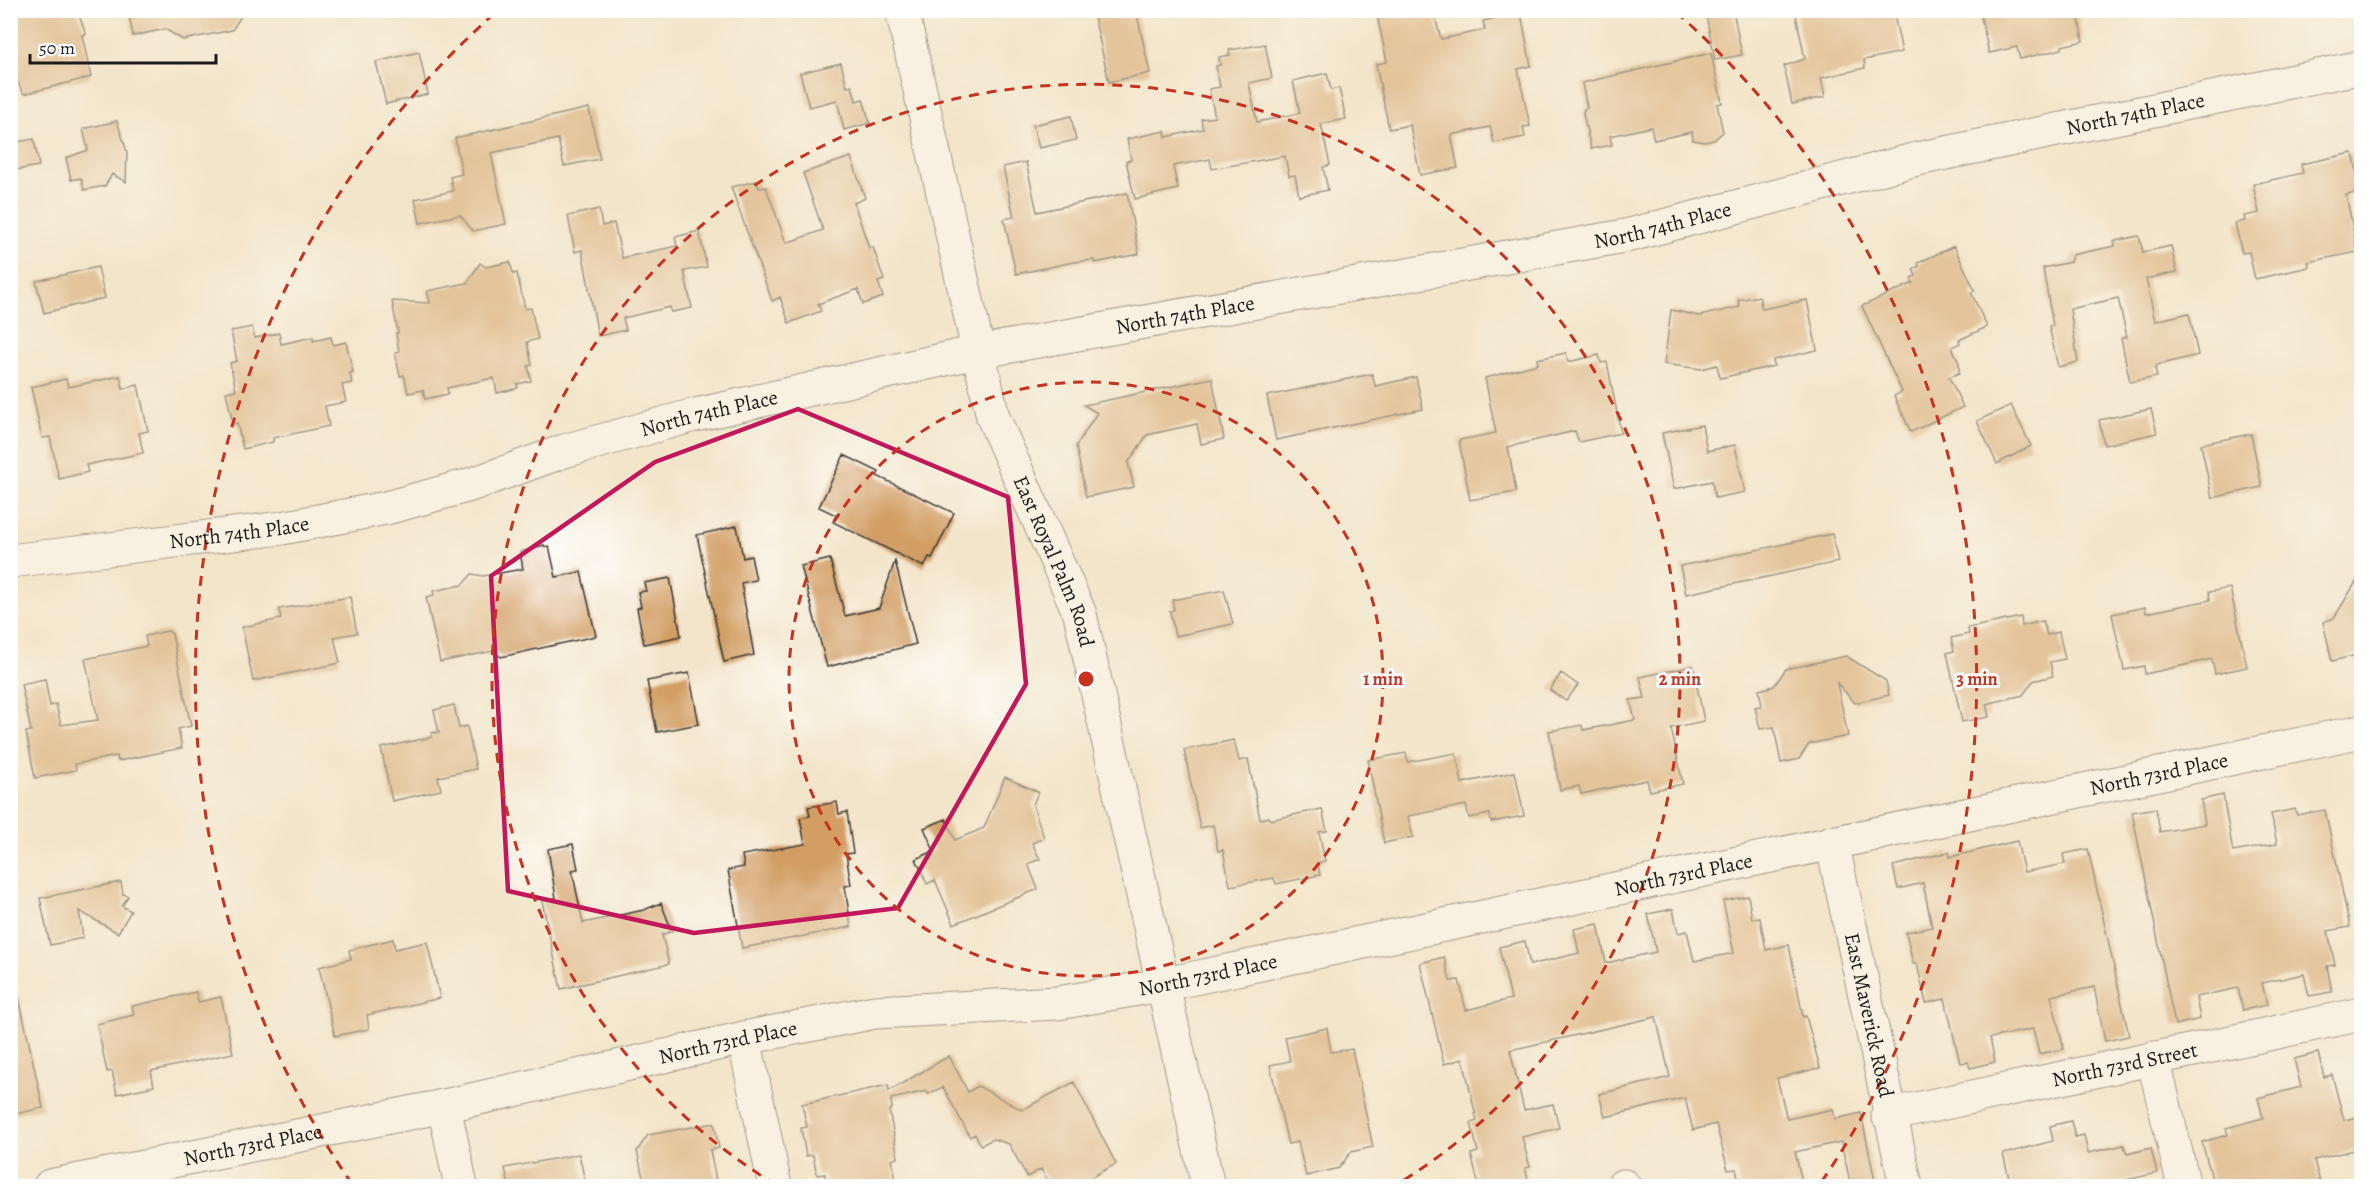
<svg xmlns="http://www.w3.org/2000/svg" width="2372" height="1197" viewBox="0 0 2372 1197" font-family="Alegreya,serif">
<rect width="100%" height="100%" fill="#fff"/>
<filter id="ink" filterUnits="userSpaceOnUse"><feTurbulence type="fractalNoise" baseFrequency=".0167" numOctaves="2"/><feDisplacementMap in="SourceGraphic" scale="12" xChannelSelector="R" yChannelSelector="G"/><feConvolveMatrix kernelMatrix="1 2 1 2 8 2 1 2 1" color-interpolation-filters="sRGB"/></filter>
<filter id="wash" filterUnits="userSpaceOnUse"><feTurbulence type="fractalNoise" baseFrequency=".008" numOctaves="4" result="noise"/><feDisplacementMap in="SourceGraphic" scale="24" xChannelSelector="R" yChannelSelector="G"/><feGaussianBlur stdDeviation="1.35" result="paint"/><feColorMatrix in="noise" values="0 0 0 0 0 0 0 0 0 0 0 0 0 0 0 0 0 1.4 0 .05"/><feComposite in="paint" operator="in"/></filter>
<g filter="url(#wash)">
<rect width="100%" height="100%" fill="#f3e5cb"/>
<g id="blocks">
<path fill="#d29e63" d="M10,10h67l9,24 -4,1 9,42 -67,17 -14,-26z
M128,10h117l-13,20 -49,10 -18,-11 -32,7z
M1116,10h20l14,63 -41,9 -15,-66z
M1376,10h57l8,29 44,-9 -2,-9 38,-8 10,53 -13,3 12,57 -7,1 2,10 -31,6 -4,-16 -39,8 7,33 -38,7 -10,-50 -21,4 -13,-65 11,-2z
M1705,10h28l9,45 -27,5z
M1795,10h98l9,42 -38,8 1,8 -44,10 4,19 -33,7 -8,-38 21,-7z
M1991,10h86l6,31 -21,5v3l-42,10 -3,-12 -28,6 -9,-40z
M1265,44l7,34 -23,5 8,39 43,-9 -7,-32 34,-8 4,17 8,-2 7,31 -25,5 9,41 -7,2 5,23 -29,6 -4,-21 -6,1 -4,-20 -73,13 -2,-10 -37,7 5,23 -43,10 -9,-38 5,-1 -4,-21 38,-8 1,6 37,-8 -2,-10 14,-2 -6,-28 11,-2 -4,-21 4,-1 -1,-8 11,-2 -1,-5z
M419,52l9,42 -42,10 -10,-42z
M1711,53l11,50 -5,1 6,28 -9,8 -9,2 -12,-2 -1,-8 -38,8 -3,-13 -41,9 2,9 -21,4 -8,-35 1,-5 3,-1 -5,-25z
M841,63l6,24 5,-1 4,15 7,-2 7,24 -26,7 -7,-30 -28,7 -9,-34z
M589,108l11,51 -36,7 -6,-27 -67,14 15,71 -33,7 -13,-16 -40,8 -5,-24 38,-8 -3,-14 12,-3 -7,-36z
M1071,116l5,24 -37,8 -6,-23z
M117,121l10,31 -1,30 -14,-8 -7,12 -21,4 -3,-12 -10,2 -5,-22 22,-8 -5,-21z
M34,139l5,27 -29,5v-28z
M2353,153l8,39 -15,3 12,57 -50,10 1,5 -54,12 -6,-27 -7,1 -7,-30 10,-2 -1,-5 15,-3 -6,-29 50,-11 -2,-9z
M851,157l14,41 -11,5 15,45 4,-1 11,33 -6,2 5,15 -20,7 -5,-15 -40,15 3,7 -32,12 -9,-26 -8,4 -41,-114 26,-6 2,7 7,-1 20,56 37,-13 -20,-57z
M1026,162l11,50 90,-19 12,61 -45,9v-3l-20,2 -58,12 -12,-55 10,-2 -11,-50z
M599,209l3,17 12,-3 8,35 55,-12 -2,-9 24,-6 8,36 -23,4 8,37 -21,4 -1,-5 -47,11 3,12 -28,6 -16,-86 -7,2 -7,-36z
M2139,236l4,16 28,-6 6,26 -31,7 9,42 34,-8 9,42 -40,10 -3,3 2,9 -27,5 -9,-44 6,-1 -9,-39 -48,11 8,53 -20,5 -9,-41h4l-10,-58 27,-6 2,-7 43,-9 -1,-5z
M1954,246l21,45 -4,1 16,35 -28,13 1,3 -8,4 7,16v10l-10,4 14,30 -52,25 -17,-36 8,-4 -40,-86 51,-23 -2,-5 5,-2 -3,-7 6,-3 -1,-3z
M510,262l3,12 4,-1 8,36 6,-1 7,31 -11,3 5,23 -4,1 3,15 -14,3 1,4 -21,5 -3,-15 -47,10 1,6 -23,5 -2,-9 -15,3 -4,-18 -4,1 -5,-23 4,-1 -3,-19h2l-6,-32 38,2 -3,-12 40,-8 13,-20 6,4z
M98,267l7,31 -61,15 -8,-32z
M1759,296l3,13 45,-9 10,50 -44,10 1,6 -54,12 -3,-13 -16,4 -37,-5 7,-54 28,6 41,-9 -2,-7z
M252,327l3,11 24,-5 2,11 32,-7v4l18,-4 2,8 13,-3 7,30 -3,1 2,10 -10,2 4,17 -21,4 4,20 -56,12v4l-30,7 -6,-26 -4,1 -7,-32 10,-2 -6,-27 7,-2 -6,-30z
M1566,353l2,9 31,-7 2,8 6,-1 14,71 -42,9 -4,-11 -67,16 8,45 -46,8 -11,-60 37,-7 -11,-55 53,-14 -1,-5z
M1372,374l3,12 41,-9 7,32 -147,31 -9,-44z
M120,376l3,13 15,-4 10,46 -9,2 4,20 -57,12 2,7 -29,7 -9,-42 -8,1 -11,-51 35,-8 2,8z
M1212,378l12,61 -23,5 -4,-20 -50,11 -19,28 6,24 -48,10 -10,-51 21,-33 -13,-8z
M2011,405l20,41 -34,18 -20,-43z
M2151,409l6,24 -53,12 -5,-25z
M1702,425l5,26 28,-6 10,47 -30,6 -3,-17 -38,8 -12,-56z
M2251,434l11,53 -50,11 -11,-54z
M844,455l35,17 -2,4 77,37 -22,45 -3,-1 -5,10 -91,-45 3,-7 -17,-8z
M737,526l6,32 8,-2 5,24 -15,3 13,72 -30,7 -27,-127z
M1832,534l6,28 -152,32 -6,-28z
M544,545l1,2 4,-1 7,31 25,-5 15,64 -95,21 -8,-6 -53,11 -14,-65 8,-2 -1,-4 29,-6 10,-11 11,2 40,-7 -3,-17z
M830,559l15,57 34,-8 16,-47 21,83 -89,23 -26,-101z
M2361,574v80l-29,7 -9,-39 11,-4z
M670,578l11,58 -37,8 -7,-36 4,-1 -3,-15 8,-1 -2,-8z
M2230,588l17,79 -32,7 -3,-15 -67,15 -1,-8 -20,4 -12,-56 33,-7 1,6 64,-13 -1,-8z
M1224,590l9,34 -58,12 -5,-25 4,-1 -2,-10z
M350,597l7,36 -23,4 6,26 -87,18 -11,-54 39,-8 -2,-10z
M2021,617l1,9 21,-5 4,14 12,-3 6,27 -15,3 3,14 -20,5 -10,14 -37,9 3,13 -27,5 -15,-69 7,-2 -3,-13 18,-4 -1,-6z
M168,631l4,3 19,92 -13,3 4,19 -64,13 -1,-5 -42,8 1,6 -41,8 -9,-46 5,-1 -10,-47 24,-5 5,27 6,-2 5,21 37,-5 -13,-61 62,-13 -2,-10z
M1846,656l40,25 3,14 -34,8 -18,-20 11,53 -39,8 -10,15 -18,4 -7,-36 -14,2 -5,-22 7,-1 -3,-16 15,-4 12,-17z
M1693,666l11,55 -33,7 12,56 -33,7 -3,-11 -66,14 -2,-8 -19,4 -11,-59 33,-6 1,5 52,-10 -5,-20 15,-2 -5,-21z
M689,673l10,51 -42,8 -10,-51z
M1561,673l17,12 -12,16 -16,-11z
M454,705l5,23 8,-2 9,43 -38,8 3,13 -49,11 -11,-53 51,-11 -1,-4 8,-1 -5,-22z
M1234,740l5,21 9,-2 12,60 9,-2 1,3 52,-11 5,22 -8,1 6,29 -7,2 2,12 -44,9 -2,-6 -44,8 -7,-36 -5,1 -5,-26 -13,3 -16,-78z
M1406,753l2,9 48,-9 6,30 53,-11 9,44 -33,6 -1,-8 -21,4 -3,-13 -58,11 5,21 -29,6 -16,-83z
M1005,777l33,15 -5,13 11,33 -12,5 8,16 -12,5 10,25 -84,35 -19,-44 -8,4 -11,-25 18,-8 -10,-23 22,-9 9,21 29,-12z
M2223,795l10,57 44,-8 -6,-30 24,-5 2,6 28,-5 25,117 -22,4 7,34 -8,1 5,26 -23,4 -5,-22 -42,9 5,22 -24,5 -5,-22 -42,9 4,22 -25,6 -43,-213 24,-4 4,24 45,-8 -4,-24z
M837,802l2,12 8,-2 6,41 -7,1 5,31 -6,1 6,41 -109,21 -14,-78 16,-3 -2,-12 63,-11 -5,-26 10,-2 -2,-9z
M2017,841l7,31 41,-8 -2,-10 25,-5 41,187 -24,5 -11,-54 -43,9 13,53 -25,5 -6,-25 -43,9 5,24 -25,6 -2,-6 -8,1 -15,-64 -19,4 -9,-39h-4l-7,-32 26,-5 -9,-44 -25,6 -5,-23 56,-14 1,5z
M573,844l5,25 -6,1 11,53 61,-13 17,-7 11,28 -10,4 7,29 -108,25 -19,-88 14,-3 -8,-49z
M121,882l2,12 5,2 -6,10 9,5 -13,22 -39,-22 4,27 -33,7 -10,-47z
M1748,896l4,23 8,-1 6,32 23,-5 14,72 3,-1 14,52 -43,10 10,41 46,-10 2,10 26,-6 15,73h-25l-10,-44 -46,10 8,34h-63l-4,-17 -8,1 -12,-46 -23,6 -8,-32 -80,19 -6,-23 71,-17 -14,-60 -146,33 14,60 29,-6 6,24 -37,9 8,30 -5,1 5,18h-51l-8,-32 7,-2 -7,-29 6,-2 -14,-62 -19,5 -24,-101 24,-6 6,24 9,-1 7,30 45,-11 -12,-52 26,-6 5,24 49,-12 -5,-24 24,-5 8,39 50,-11 -8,-38 25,-5 5,24 9,-2 7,30 40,-8 -11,-52z
M393,939l2,10 32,-7 13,56 -73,17 2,14 -34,7 -16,-69 32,-8 -2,-9z
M196,992l2,10 23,-5 12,56 -82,18 3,15 -37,8 -5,-23 -5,1 -10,-48 37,-9 -2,-9z
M19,997l24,111 -33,7v-117z
M1327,1028l4,24 21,-3 21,98 -22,5 -12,16 -33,8 -8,-34 -10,2 -18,-79 20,-4 -5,-24z
M2318,1053l6,24 8,-2 12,45 17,-4v32l-47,12 7,26h-107l-12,-44 26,-7 -2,-7 37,-10 -5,-20 43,-11 -7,-28z
M949,1056l19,36 10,-6 44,24 52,-28 42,82 -41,22h-24l-10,-17 -14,8 -18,-33 -16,-5 -12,6 -6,-11 -5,3 -27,-50 -15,7 -1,-3 -36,8 1,10 -3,1 9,48 -6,1 5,27h-70l-2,-12 -8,1 -4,-20 -7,1 -5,-28 6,-1 -5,-23 86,-19 1,6z
M2071,1121l4,16 9,-2 4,18 36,-8 3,9 24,-6 6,25 -57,13h-89l-8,-32 50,-13 -3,-15z
M714,1123l5,25 -9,2 7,36h-72l-8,-35 11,-16z
M579,1154l7,32h-77l-4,-18z"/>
</g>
</g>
<g filter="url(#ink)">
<use href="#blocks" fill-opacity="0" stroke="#3c3a36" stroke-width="1.5"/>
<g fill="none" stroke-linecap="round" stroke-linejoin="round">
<g stroke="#3c3a36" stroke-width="35">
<g id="minor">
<path id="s1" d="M902,10l91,407 87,197 128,572"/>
<path id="s2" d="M10,561l272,-33 104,-20 84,-23 94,-34 127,-35 286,-64 653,-117 287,-76 445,-92"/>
<path id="s3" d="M1832,842l74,344"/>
<path d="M744,1038l31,148"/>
<path d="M2153,1058l31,128"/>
<path d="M444,1106l17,80"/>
<path id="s4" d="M1888,1115l474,-101"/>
<path id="s5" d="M50,1186l394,-80 300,-68 131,-26 183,-9 103,-18 1201,-254"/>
<path d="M1623,1186h1"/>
</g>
</g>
<use href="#minor" stroke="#fff" stroke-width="33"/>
</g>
</g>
<path d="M0 0H2372V1197H0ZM798,409l210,88 18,187 -128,224 -204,25 -186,-42 -17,-315 164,-114z" fill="#f3e5cb" fill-opacity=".55" fill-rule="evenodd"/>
<path fill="none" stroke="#c2185b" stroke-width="4.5" stroke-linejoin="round" d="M798,409l210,88 18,187 -128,224 -204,25 -186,-42 -17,-315 164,-114z"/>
<g fill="none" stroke="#c8321e" stroke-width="3" stroke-dasharray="10 8">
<circle cx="1086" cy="679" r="297"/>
<path d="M776 1185A594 594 0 1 1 1396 1185"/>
<path d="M352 1184A891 891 0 0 1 496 12M1676 12A891 891 0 0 1 1820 1184"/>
</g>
<g text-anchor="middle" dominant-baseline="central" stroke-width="6" stroke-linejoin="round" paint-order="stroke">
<g font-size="21" fill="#1c1c1c" stroke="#fff">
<text stroke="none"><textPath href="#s2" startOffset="2175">North 74th Place</textPath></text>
<text stroke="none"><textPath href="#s2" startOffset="1689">North 74th Place</textPath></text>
<text stroke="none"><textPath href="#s2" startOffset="1203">North 74th Place</textPath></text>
<text stroke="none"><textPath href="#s2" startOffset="717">North 74th Place</textPath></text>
<text stroke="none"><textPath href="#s2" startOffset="231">North 74th Place</textPath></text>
<text stroke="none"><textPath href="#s1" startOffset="574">East Royal Palm Road</textPath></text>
<text stroke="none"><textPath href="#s5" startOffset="2151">North 73rd Place</textPath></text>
<text stroke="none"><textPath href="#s5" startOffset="1665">North 73rd Place</textPath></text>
<text stroke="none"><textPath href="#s5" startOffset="1179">North 73rd Place</textPath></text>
<text stroke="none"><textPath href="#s3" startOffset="177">East Maverick Road</textPath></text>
<text stroke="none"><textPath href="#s5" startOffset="693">North 73rd Place</textPath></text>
<text stroke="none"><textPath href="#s4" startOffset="242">North 73rd Street</textPath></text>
<text stroke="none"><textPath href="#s5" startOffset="207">North 73rd Place</textPath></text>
</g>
</g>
<circle cx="1086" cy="679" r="9" fill="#c8321e" stroke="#fff" stroke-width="3"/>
<g font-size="18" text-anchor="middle" font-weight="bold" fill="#c8321e" stroke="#fff" stroke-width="6" stroke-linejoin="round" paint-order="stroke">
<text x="1383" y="685">1 min</text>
<text x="1680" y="685">2 min</text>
<text x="1977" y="685">3 min</text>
</g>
<rect width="2372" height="1197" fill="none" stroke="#fff" stroke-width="36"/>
<path d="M30 54v9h186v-9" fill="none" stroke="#1c1c1c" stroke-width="3"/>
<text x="39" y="54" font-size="18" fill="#1c1c1c" stroke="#ffffff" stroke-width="4.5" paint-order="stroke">50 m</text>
</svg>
